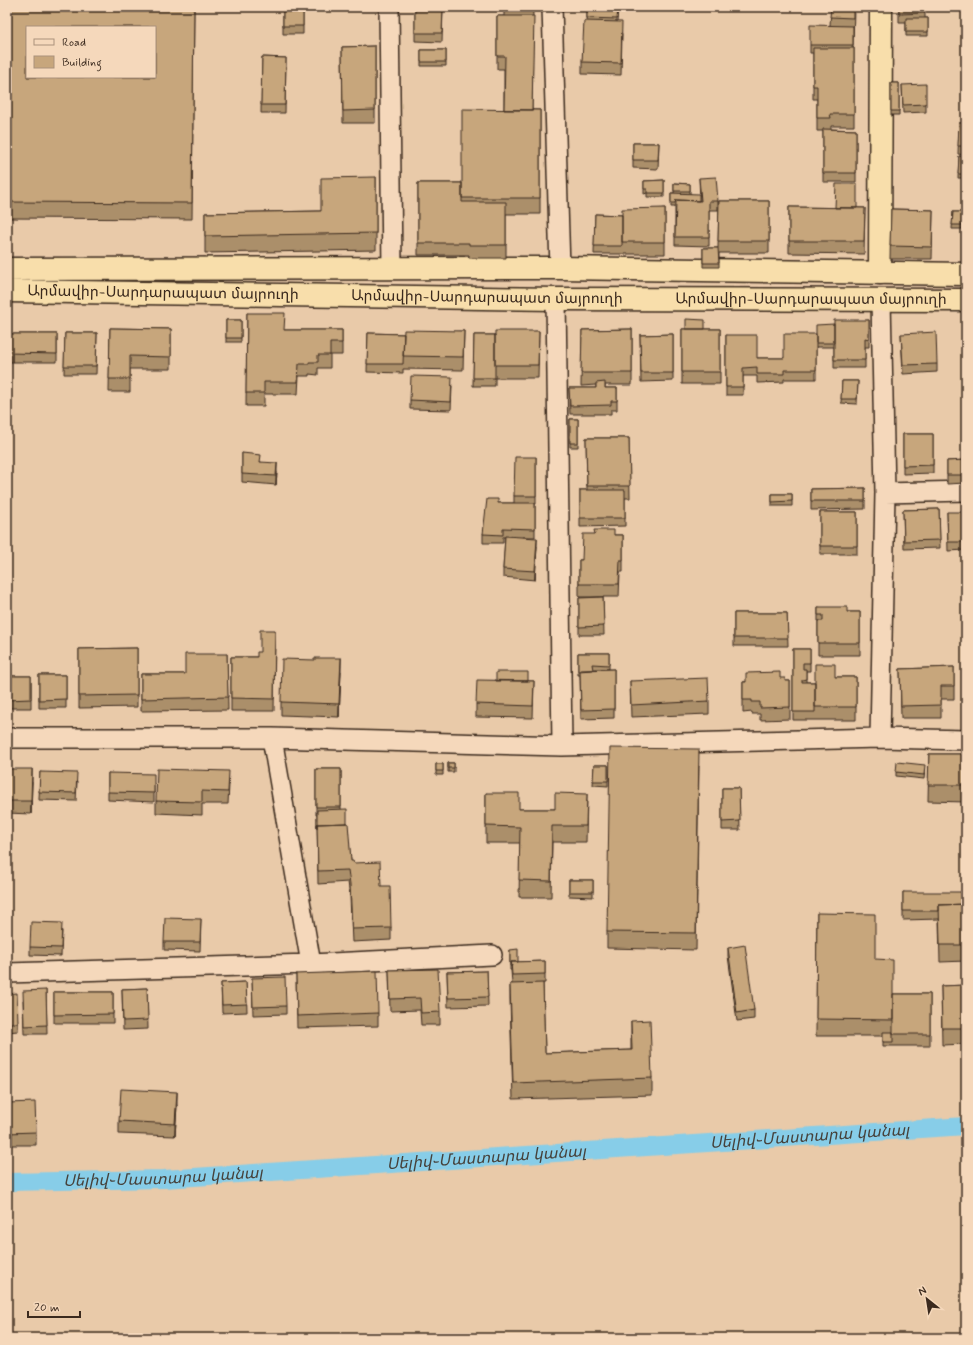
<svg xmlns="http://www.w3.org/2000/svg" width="973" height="1345" viewBox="0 0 973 1345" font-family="Mynerve,'Noto Sans Armenian',sans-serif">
<rect width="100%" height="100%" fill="#e9caa9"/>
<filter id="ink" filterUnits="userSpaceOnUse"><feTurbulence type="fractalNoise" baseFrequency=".025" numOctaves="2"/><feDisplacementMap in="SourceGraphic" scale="8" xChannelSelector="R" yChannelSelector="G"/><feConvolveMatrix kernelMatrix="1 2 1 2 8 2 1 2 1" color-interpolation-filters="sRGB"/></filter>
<g filter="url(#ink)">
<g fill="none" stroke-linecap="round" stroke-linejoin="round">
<path stroke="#87cde8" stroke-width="18" id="s1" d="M7,1182l157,-3 802,-53"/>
<g stroke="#3b2a1e" stroke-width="22">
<path id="minor" d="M389,7l3,261
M552,7l8,261
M556,299l6,447
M885,493l81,-2
M7,738h265l290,8 318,-8 86,2
M272,738l39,226
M880,738l5,-245 -4,-193
M7,973l304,-9 181,-9"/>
</g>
<g stroke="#3b2a1e" stroke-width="25">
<g id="trunk">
<path d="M7,269l553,-1 406,6"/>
<path d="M880,273l1,-266"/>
<path id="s2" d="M7,291l549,8 410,1"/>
</g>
</g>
<use href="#minor" stroke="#f5d8bb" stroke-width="19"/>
<use href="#trunk" stroke="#f8deab" stroke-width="22"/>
</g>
<path fill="#ab8f6b" stroke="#3b2a1e" d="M7,7h187l-2,212 -185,-1z
M283,7h20v27h-20z
M415,7h28l-1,35 -27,-1z
M504,7h29l-1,103h8v104h-34v44h-37v-3h-51v-72h44l42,-73v-41h-7v-53h7z
M587,7h31l-1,15 5,12 -1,41 -39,-1v-12l5,-41z
M831,7h23l-1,41h1v78h-23v3l25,1v52h-33v-51h-6v-32h-4v-46h-3v-8l20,-19z
M899,7h26v11h3v18h-22v-14h-7z
M375,46v77h-32l-1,-76z
M421,50h25v16h-25z
M262,57l24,1 -1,55h-24z
M891,83h8v32h-8z
M902,85l24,19v8l-23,1z
M959,123h7v32l-8,-1z
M633,143h26l-1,26 -25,-1z
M959,156l7,1v61h-3l-1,11h-10l1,-17h10l2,-13v-21h-7z
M376,177v73l-171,3v-40l116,-2z
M699,178l19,23v9h-9v36l-34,-1v-38h-4v-14h3v-10l16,1v9l9,8h1z
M664,180v17h-17v-4l-3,1v-13z
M719,201h50v52h-50v14h-16v-19h15z
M789,207l76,1 -1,46 -75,-1z
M665,208v46h-71l1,-40 27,1z
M891,209l42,1 -1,49h-42z
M247,313l37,17h58v25h-12v13h-12v7l-9,-1v2h-10l-1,18h-34v12h-18z
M226,320h15v22h-15z
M869,320v27h-4v21h-31v-21h-18v32h-32v3l-27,1v-7h-14v19h-17v-60l31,23h27l32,-24 18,-10z
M110,328l61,1v40h-41v23h-21z
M632,329v56h-27v3h12v22h-6v4h-41l-1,-26h27v-3l-15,1 1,-56z
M682,329h38v55h-38z
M464,331l-1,39 -60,-1v4l-36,-1 1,-39 36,1z
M539,331l-1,47h-43v8h-22l1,-51h21z
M65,333h32l-1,41h-32z
M7,334h50v28h-50z
M673,334v47l-32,1 -1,-47z
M901,334l36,30v8l-34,2z
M842,381h16l-1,23 -16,-1z
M452,386l-1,24 -41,-1v-9z
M570,419h8v28h-8z
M903,434h30v39l-30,1z
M586,438h43l1,60h-5v28l-45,1v-37h7z
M242,453l19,9 16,10 -1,13 -34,-3z
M966,455v28l-19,1v-23l18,-1z
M536,457v47h-1v33h-13l15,9 -2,34 -32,-3v-8l2,-32h-2v6h-20v-9l15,-31h16v-7z
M865,488v21l-54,1v-21z
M772,494h20v12h-20z
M939,509l1,39 -36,1 -1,-39z
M820,512h37v42h-37z
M947,512l19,25v13l-18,1z
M614,535h9v37h-3l-1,25h-40v-37h3z
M603,597l1,38h-25v-37z
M818,607l29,5h13v43h-42z
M734,613h53l1,33h-54z
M275,630l-1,81h-43v-54h26z
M137,648v59l-58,1v-59z
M793,649h17v22h-4v11h9l20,-5h21v43h-63z
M578,653h31v16h-16v1l21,-1v49l-33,1 -1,-44h-2z
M227,654l1,56 -87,1v-37h44z
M315,660l26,11 -2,46 -58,-2v-13z
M954,667v32h-13v19h-40l-1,-49z
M39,675h27v33h-27z
M7,676h24v32h-24z
M780,678l5,3h5v38l-30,1v-6h-8v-2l-9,1v-31z
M528,681h6l-1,37 -57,-1v-13z
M630,681l79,20v13l-78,3z
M929,754h37v48l-38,-1z
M448,763h6v9h-6z
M436,764h7v11h-7z
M594,765h14v21l-15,-1z
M699,766l-3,184 -89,-2v-16z
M7,769l25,13 -1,32 -24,-1z
M316,769h25v40l6,14 4,38 30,25 10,42v12l-39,2 -2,-45 -2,-15 -30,2 -1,-69h-1z
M925,770l-1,9 -28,-3v-4z
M40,772l37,10 -1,19 -37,-1z
M108,773l46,10v19l-46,-2z
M229,784l-1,20h-26v11l-46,-2v-12z
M722,788h17l1,42h-18z
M486,793l33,16h36l32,-15 -1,48h-34l-1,55h-32l1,-54h-34z
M569,880h24v17l-24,-1z
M903,892l63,12v57l-26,1 -1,-43 -36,1z
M817,913l58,46 18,35h37v52h-47v-10h-67z
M201,919l-1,32 -36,-1v-8z
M62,931l-1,25 -31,-1v-8z
M728,948l26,62v9l-17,2 -9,-65z
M510,950l8,12 27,-1v22h-2l2,70 86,-3v-29l21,57v17l-139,4 -3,-99v-16h2l-1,-14h-1z
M389,970l51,42v13h-19l-1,-15 -30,1z
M487,971l1,35 -40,1 -1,-35z
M296,974l82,39v13l-81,2z
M252,978l34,28v8l-33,1z
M246,982l1,30 -25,1 -1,-30z
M966,985v59l-24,1 -1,-59z
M147,988l1,41 -25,1 -1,-41z
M46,990l1,44h-23l-1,-34z
M54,992h59v31h-59z
M7,994l11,29v8l-11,1z
M7,1103l29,29v13h-29z
M177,1105l-2,31 -56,-2v-13z"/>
<path fill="#8b7457" stroke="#3b2a1e" d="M277,463v9l-1,13v-9z
M537,538v8l-2,34v-9z
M341,658v13l-2,46v-13z
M32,769v13l-1,32v-13z
M177,1092v13l-2,31v-12z"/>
<path fill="#c7a67c" stroke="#3b2a1e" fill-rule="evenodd" d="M7,7h187l-2,196 -185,-1zM27,27h128v50h-128z
M283,7h20v19h-20z
M415,7h28l-1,26h-27z
M504,7h29v1z
M587,7h31l-1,12 -30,-1z
M831,7h22v11l-23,-1z
M899,7h26v6l-26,1z
M497,16h37l-2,94h-28l1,-54h-8z
M906,18h22v14h-22z
M584,21l38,1 -1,41 -39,-1z
M810,25l43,1v19h-43z
M375,46v64l-32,1 -1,-64z
M813,48h41v66h-24l1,4h-14v-32h-4z
M421,50h25v12h-25z
M262,57l24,1 -1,47h-24z
M891,83h8v28h-8z
M926,84v20l-23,1 -1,-20z
M462,109l78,1v88h-78z
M959,123h7v23h-8z
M823,129l33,1v43h-33z
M633,143h26l-1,17h-25z
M959,156l7,1v17h-8z
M965,175h1v20h-1z
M376,177v56l-171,3v-23l116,-2v-33z
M716,177l2,24h-9v36h-34l1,-37 25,1 -2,-23z
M664,180v13h-17v-4h-3v-8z
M418,183h44v19h44v43h-37v-2h-51z
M674,183l16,1v7h-16z
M836,184h21v24h-22z
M671,193l28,1v7l-23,-1 -1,3h-4z
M963,199h3v14h-3l-1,12h-10l1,-13h10z
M719,201h50v40h-51z
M789,207l76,1 -1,33h-75z
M665,208v34h-43v-33z
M891,209l42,1 -1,37 -42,-1z
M595,214l27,1v31h-28z
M703,248h15l1,15h-16z
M247,313h38l-1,17h58v13h-12v12h-12v7h-9v2h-10l-1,18h-34v11h-18z
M686,319l19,1v9h-19z
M226,320h15v18h-15z
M834,320h35v19l-4,-1v22h-31z
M834,324v19h-18v-18z
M110,328l61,1v28l-41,-1v23h-21z
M632,329v44h-51l1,-43z
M682,329h38v43h-38z
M404,330l60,1 -1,26 -60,-1z
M495,331h44l-1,34h-43z
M936,332l1,32 -34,1 -2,-31z
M65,333h32l-1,33h-32z
M368,333l36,1 -1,30h-36z
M7,334h50v20l-50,-1z
M673,334v39h-32l-1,-38z
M784,334h32v36h-32v4h-27v-7l-14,1v19h-17v-52h31v23h27z
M474,335h21v43h-22z
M411,376l41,1 -1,25 -41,-2z
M842,381h16l-1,18h-16z
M605,382v6h12v13h-6v4l-41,1 -1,-18h27v-5z
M570,419h8v24h-8z
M903,434h30v31l-30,1z
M586,438h43l1,48h-43z
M242,453l19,2 -1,7 17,1 -1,13 -34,-2z
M965,455h1v20h-19v-14l18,-1z
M515,457h21v39h-22z
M865,488v13h-54v-12z
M580,490h45v28h-45z
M772,494h20v7l-20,1z
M487,499h11v4h37v26l-32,-1v7l-20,-1z
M939,509l1,31 -36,1 -1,-31z
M820,512h37v34h-37z
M947,512h18l1,30h-18z
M594,530h20v5h9v25h-3l-1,24h-40v-24h3l1,-26h12z
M505,536l32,2 -2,33 -32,-2z
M603,597l1,29 -25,1v-29z
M818,607h29v5h13v31h-42v-22h5v-6h-5z
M734,613h53l1,25h-54z
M260,630h15l-1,69 -43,-1v-41h26v-5h3z
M137,648v47l-58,1v-47z
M793,649h17v14h-7v6h3v10l-4,1v2h13v30h-22z
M578,653h31v12l-17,-1 1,6 -15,1z
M185,654h42l1,43 -87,2v-25h44z
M315,658h26l-2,46 -58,-2 1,-43 33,1z
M815,664h20v13h21v30h-41z
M954,667v19h-13v19l-40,1 -1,-37z
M614,669v40l-33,1 -1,-40z
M496,672h32v9h-32z
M780,672v6h5v3h5v26l-30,1v-6h-8v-2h-9v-18h3v-9z
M39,675h27v24l-27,1z
M7,676h24v23l-24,1z
M708,678l1,23 -78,4 -1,-24z
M477,680l57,1 -1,25 -57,-2z
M610,748l89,1 -3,184 -89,-1z
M929,754h37v31h-38z
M897,762l28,3 -1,10 -28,-3z
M448,763h6v5h-6z
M436,764h7v7h-7z
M594,765h14v16h-15z
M7,769h25l-1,32h-24z
M157,769l72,2 -1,21 -26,-1v11l-46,-1z
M316,769h25v38h-25z
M40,772l37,1 -1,20 -37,-1z
M108,773l46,1v19l-46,-1z
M722,788h17l1,33 -18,1z
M486,793h33v16h36v-16l32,1 -1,32h-34l-1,55 -32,-1 1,-53 -34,-1z
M347,809v14l-30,1v4v-18z
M348,823l3,38h2l1,2 26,-1 1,24h9l1,42 -39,1 -2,-45 -2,-14 -30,1 -1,-47z
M569,880h24v12h-24z
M903,892h63v12l-27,1v6h-36z
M966,904v41h-26l-1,-40z
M817,913l58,1v45l18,1v60l-77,-1z
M165,918l36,1 -1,23h-36z
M31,922l31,1 -1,25 -31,-1z
M745,945l9,65 -17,3 -9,-65z
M518,949v13h-7l1,4h-2v-16z
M545,961v13l-33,1 -1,-13z
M438,969l2,43 -19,1 -1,-15 -30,1 -1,-29z
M377,971l1,42 -81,3 -1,-42z
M487,971l1,26 -40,1 -1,-26z
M285,977l1,29 -33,1 -1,-29z
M246,982l1,22 -25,1 -1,-22z
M543,983l2,70 87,-3 -1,-29 19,-1 2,58 -139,5 -3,-99z
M966,985v43h-24l-1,-42z
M147,988l1,32 -25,1 -1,-32z
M46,990l1,35 -23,1 -1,-35z
M54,992h59v22l-59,1z
M17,993l1,30h-11v-29z
M893,994h37v40h-37z
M883,1032h10v10h-10z
M121,1089l56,3 -2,32 -56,-3z
M35,1102l1,30 -29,1v-30z"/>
</g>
<g text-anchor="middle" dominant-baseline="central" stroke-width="3" stroke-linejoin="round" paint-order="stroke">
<g font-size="15" fill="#3b2a1e" stroke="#f5d8bb">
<text stroke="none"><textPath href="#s2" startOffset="156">Արմավիր-Սարդարապատ մայրուղի</textPath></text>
<text stroke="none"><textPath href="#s2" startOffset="480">Արմավիր-Սարդարապատ մայրուղի</textPath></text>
<text stroke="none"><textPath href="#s2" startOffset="804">Արմավիր-Սարդարապատ մայրուղի</textPath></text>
</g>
<g font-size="16" font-style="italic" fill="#46423c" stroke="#f5d8bb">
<text stroke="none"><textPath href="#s1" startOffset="804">Սելիվ֊Մաստարա կանալ</textPath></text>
<text stroke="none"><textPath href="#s1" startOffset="480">Սելիվ֊Մաստարա կանալ</textPath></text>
<text stroke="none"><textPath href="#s1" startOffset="156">Սելիվ֊Մաստարա կանալ</textPath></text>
</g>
</g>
<rect width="973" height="1345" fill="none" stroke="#f5d8bb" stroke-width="24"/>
<rect x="12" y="12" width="949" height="1321" fill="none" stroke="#3b2a1e" stroke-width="1.5" filter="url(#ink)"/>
<rect x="26" y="26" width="130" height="52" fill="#f5d8bb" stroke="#ab927c"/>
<rect x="34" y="39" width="20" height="6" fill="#f5d8bb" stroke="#ab927c"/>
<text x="62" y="46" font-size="12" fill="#3b2a1e">Road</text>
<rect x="34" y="56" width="20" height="12" fill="#c7a67c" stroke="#ab927c"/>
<text x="62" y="66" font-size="12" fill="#3b2a1e">Building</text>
<g transform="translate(927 1299) rotate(330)" stroke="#f5d8bb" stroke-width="3" paint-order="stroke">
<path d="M0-3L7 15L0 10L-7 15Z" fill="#3b2a1e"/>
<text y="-6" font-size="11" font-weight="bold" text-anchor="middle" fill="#3b2a1e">N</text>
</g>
<path d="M28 1311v6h52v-6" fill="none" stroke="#3b2a1e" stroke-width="2"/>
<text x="34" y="1311" font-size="12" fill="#3b2a1e" stroke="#f5d8bb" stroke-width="3" paint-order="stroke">20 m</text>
</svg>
